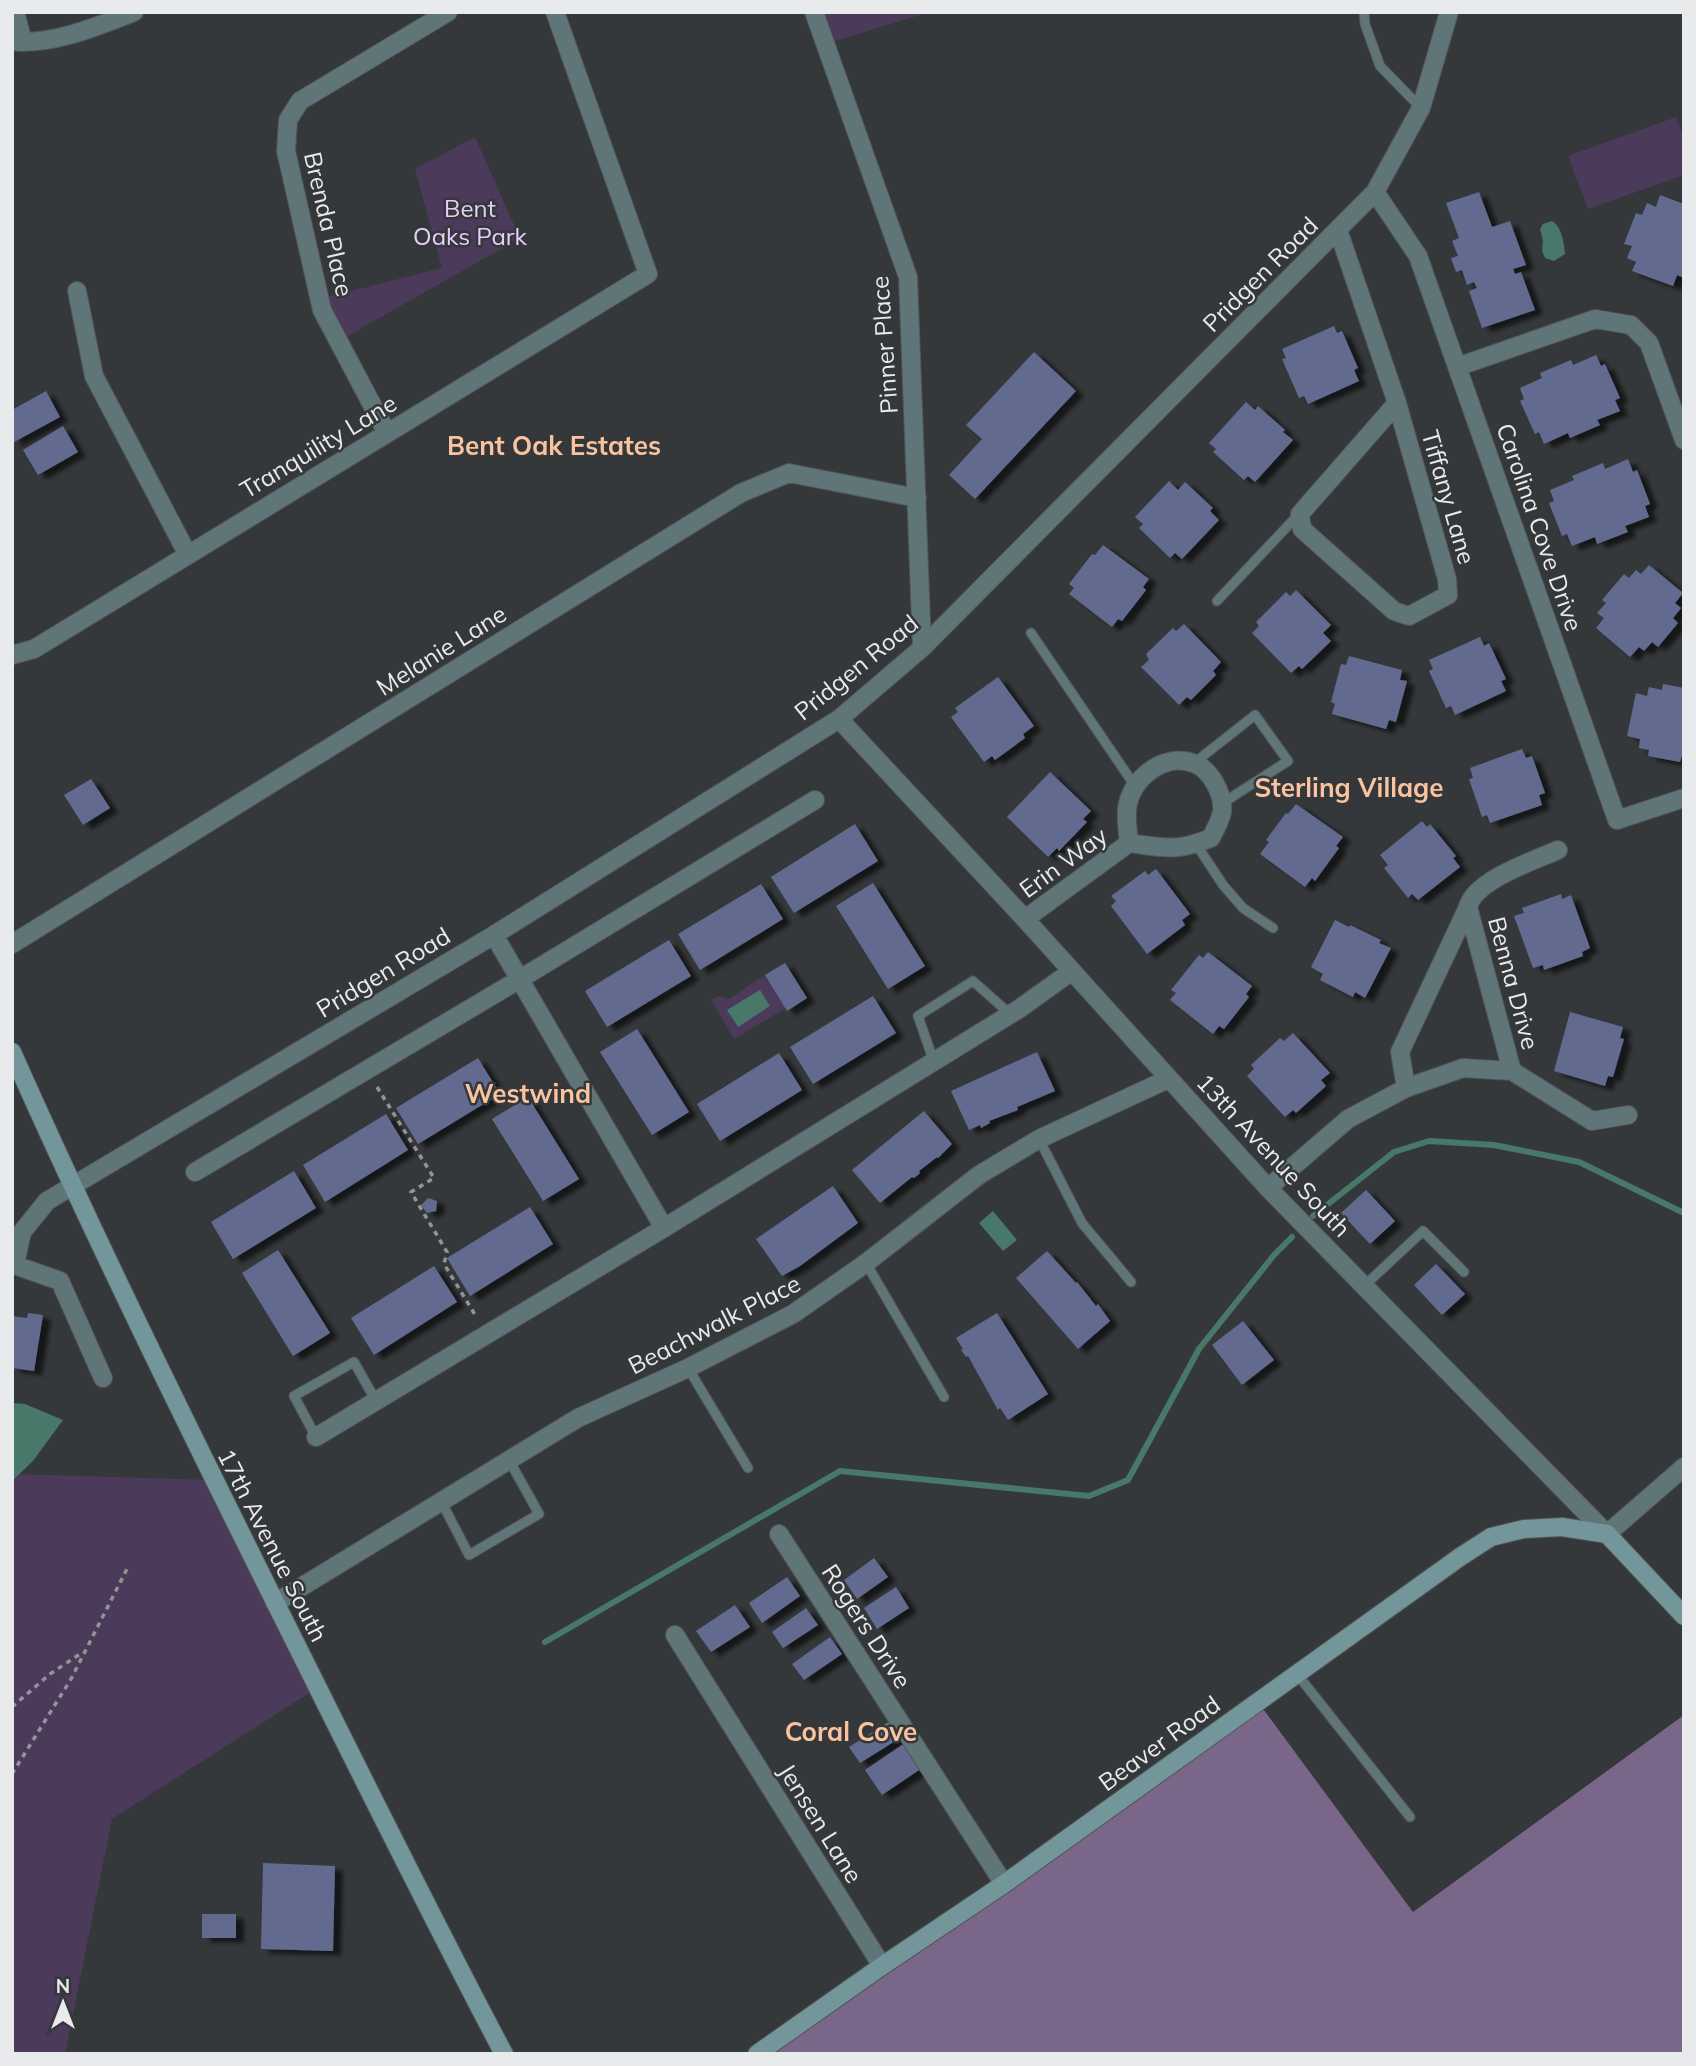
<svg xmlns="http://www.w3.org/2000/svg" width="1696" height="2066" viewBox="0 0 1696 2066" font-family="Mulish,sans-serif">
<defs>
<filter id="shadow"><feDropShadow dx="8" dy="4.5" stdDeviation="2" flood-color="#0009"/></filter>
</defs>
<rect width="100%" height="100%" fill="#35383a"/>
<path fill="#4c3a5a" d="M814,12h116l-105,32z
M1676,117l8,21v37l-96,34 -20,-53z
M475,137l45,101 -181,103 -19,-42 122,-31 -27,-99z
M765,975l21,33 -52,31 -23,-39 7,-4 11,3z
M12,1474l201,6 104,208 -205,131 -47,235h-53z"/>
<path fill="#7a6689" d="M1258,1702l155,210 271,-197v339h-927z"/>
<path fill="#477869" d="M1552,221c10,6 12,22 13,33l-11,7 -9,-3 -3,-7 1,-10 -3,-12 3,-5z
M760,990l10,16 -32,21 -11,-17z
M993,1211l24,29 -14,11 -24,-28z
M12,1403l13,1 38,16 -30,41 -21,20z"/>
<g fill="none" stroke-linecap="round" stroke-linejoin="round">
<path stroke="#477869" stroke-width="6" d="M1313,1216l81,-64 35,-11 65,4 85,17 105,51
M545,1642l295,-171 249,25 39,-16 71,-131 75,-94 18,-18"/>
</g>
<path fill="#646b90" filter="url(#shadow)" d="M1479,192l13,35 18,-6 16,44 -13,4 2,5 6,-2 14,38 -53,18 -13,-37 8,-3 -3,-6 -7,3 -5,-15 -6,2 -5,-14 7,-2 -6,-15 7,-3 -13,-35z
M1660,195l24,9v74l-7,-3 -4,11 -41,-15 4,-9 -9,-4 5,-12 -8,-2 12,-31 6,2 5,-12 9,4z
M1334,326l3,7 5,-2 16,37 -4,2 5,11 -51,23 -4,-8 -5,2 -17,-39 4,-1 -4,-9z
M1034,352l42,39 -101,108 -26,-24 33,-36 -16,-14z
M1596,355l5,11 4,-2 15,34 -5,2 5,11 -23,9 3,5 -30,13 -2,-5 -24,11 -5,-12 -4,2 -15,-33 4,-2 -4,-11 22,-10 -2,-5 31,-13 2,5z
M46,391l14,26 -46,25 -2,-4v-28z
M1246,402l9,8 3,-4 27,24 -2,2 10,8 -38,42 -7,-6 -4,4 -31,-28 3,-3 -7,-6z
M63,426l15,26 -40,23 -15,-25z
M1628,459l5,13 4,-2 13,34 -5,2 4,11 -24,9 3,6 -31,12 -2,-7 -23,9 -5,-12 -5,2 -13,-33 5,-2 -4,-11 24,-10 -2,-4 31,-13 2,6z
M1169,481l9,9 7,-8 28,26 -3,3 9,9 -37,39 -7,-6 -5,5 -31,-30 4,-4 -8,-7z
M1103,545l46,34 -6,8 3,3 -24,31 -4,-2 -6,8 -43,-33 5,-6 -5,-4 23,-30 3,1z
M1649,565l34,28 -8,10 6,5 -8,10 5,5 -20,24 -6,-5 -8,9 -5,-4 -9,10 -34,-29 8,-10 -7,-5 9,-10 -4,-3 22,-26 5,4 7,-8 5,4z
M1296,590l35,35 -8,8 8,8 -29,28 -3,-3 -8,7 -39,-40 7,-7 -3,-4 30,-30 4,4z
M1184,624l37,38 -8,9 3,4 -25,25 -4,-3 -8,8 -38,-38 8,-7 -3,-6 27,-26 3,3z
M1480,637l4,9 5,-3 17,36 -5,2 5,10 -51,24 -4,-9 -5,2 -17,-37 4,-2 -4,-9z
M1349,656l53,14 -2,10 7,1 -11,41 -7,-2 -3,9 -54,-15 3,-10 -4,-2 10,-38 5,1z
M998,677l36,49 -11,8 2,4 -30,22 -3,-4 -8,6 -33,-45 7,-5 -3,-4z
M1663,684l21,4v69l-2,-1 -2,6 -32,-6 1,-6 -10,-2 1,-9 -13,-3 9,-43 11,3 2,-9 13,3z
M1522,749l4,9 6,-2 13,37 -6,2 3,10 -52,18 -3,-8 -5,2 -13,-38 4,-1 -3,-10z
M1050,772l41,39 -8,8 4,3 -28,29 -2,-3 -9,9 -41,-40z
M91,779l19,29 -27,17 -19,-30z
M1296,804l47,33 -7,9 3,2 -24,33 -3,-3 -7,9 -45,-33 9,-12 -3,-2 20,-27 2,1z
M1422,821l5,6 3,-3 26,32 -3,2 7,9 -42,33 -6,-6 -4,4 -24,-30 4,-3 -8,-10z
M855,824l23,37 -84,52 -23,-36z
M1156,869l34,45 -8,6 3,5 -38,29 -36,-48 5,-5 -5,-5 34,-25 3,4z
M873,883l52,83 -37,23 -52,-83z
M761,884l22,35 -83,51 -22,-36z
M1561,894l1,5 9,-4 19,53 -8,4 1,4 -39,14 -1,-5 -10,3 -19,-52 10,-3 -2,-5z
M1335,920l14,7 1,-2 31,15 -2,3 12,5 -26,50 -10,-6 -2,5 -33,-17 3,-6 -12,-7z
M669,940l22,36 -84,51 -22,-36z
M1208,952l44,34 -6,8 3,3 -25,32 -5,-3 -6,8 -43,-34 6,-7 -5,-3 28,-35 4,3z
M785,963l22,35 -20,13 -22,-36z
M873,996l23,37 -83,51 -23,-37z
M1570,1012l53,15 -3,11 4,1 -11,38 -5,-1 -3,10 -51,-15z
M637,1029l52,83 -37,23 -52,-83z
M1293,1033l37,40 -9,7 5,6 -30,27 -3,-3 -8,7 -38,-41 7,-7 -3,-4 29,-27 4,3z
M1037,1052l18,39 -38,16 1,3 -29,11 1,2 -9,5 -1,-3 -11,5 -18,-39z
M779,1053l23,37 -82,51 -23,-37z
M478,1058l22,36 -82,50 -22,-36z
M528,1097l51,82 -36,22 -51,-82z
M924,1111l28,33 -14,14 -1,-1 -18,14 1,2 -6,5 -2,-1 -32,26 -28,-33z
M386,1114l22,36 -83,52 -22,-37z
M294,1171l22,37 -83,51 -22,-37z
M833,1186l25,37 -58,43 -18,10 -26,-37z
M1366,1190l29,31 -25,23 -29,-31z
M428,1198l9,3 -1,10 -9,2 -6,-8z
M530,1207l23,37 -83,52 -23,-38z
M278,1250l52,83 -37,23 -51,-83z
M1047,1251l29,32 1,-1 19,24 2,-2 12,17 -32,28 -62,-71z
M1436,1264l29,30 -23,21 -28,-30z
M434,1266l23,36 -83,53 -23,-37z
M28,1313l15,2 -9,56 -22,-3v-52l15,2z
M997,1313l51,81 -40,26 -8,-12 -2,2 -30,-54 -2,1 -5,-7 2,-1 -7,-11z
M1243,1321l31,39 -32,25 -30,-40z
M874,1558l14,19 -31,22 -13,-19z
M787,1577l13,19 -38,27 -13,-20z
M896,1587l13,21 -32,21 -13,-21z
M735,1605l15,22 -39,25 -15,-21z
M806,1608l12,17 -35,23 -11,-16z
M830,1637l12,17 -38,26 -12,-16z
M890,1721l10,17 -40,25 -11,-16z
M905,1743l17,25 -40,27 -17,-25z
M263,1863l72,3 -2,85 -72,-2z
M202,1914h34v24h-34z"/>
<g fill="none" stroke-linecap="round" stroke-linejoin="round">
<g stroke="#525456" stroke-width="11">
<path id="lane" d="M1364,12l1,12 15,42 41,42
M1217,601l81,-86
M1031,633l104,153
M1194,763l61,-48 33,46 -67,43
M1196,844l27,41 20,23 30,20
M934,1062l-16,-46 55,-35 37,33
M1039,1139l43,84 49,59
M866,1263l78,134
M1364,1286l59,-55 41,41
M688,1368l60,100
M316,1437l-22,-41 60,-34 22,39
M441,1501l28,54 70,-41 -30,-54
M1297,1674l113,143"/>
</g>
<g stroke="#525456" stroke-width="20">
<path id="street" d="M15,12l8,30
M814,12l94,265 14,371
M12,41c39,5 86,-15 122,-29
M1375,192l43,64 199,564 67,-22
M1338,230l59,173 50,176 1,16 -39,21 -15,-5 -92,-82 -2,-15 97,-111
M77,291l17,85 94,179
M1457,367l138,-48 36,6 18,18 35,97
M387,433l-65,-123 -36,-159 2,-31 12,-19 148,-89
M12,655l22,-6 614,-375 -93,-262
M839,719l186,200 243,269 339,346 77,-67
M1468,907c7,-27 65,-46 90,-57
M1025,919l104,-76c35,5 48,9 82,-5 4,-8 9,-17 11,-26 2,-17 -11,-43 -29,-49 -30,-11 -64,17 -66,47 -1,11 1,23 2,33
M494,935l170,293 355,-219 53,-38
M12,944l729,-451 48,-20 128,25
M1406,1088l-6,-36 68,-145 44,164
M195,1172l325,-193 295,-179
M1268,1188l80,-69 58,-31 57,-20 49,3 80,50 36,-6
M12,1264l48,17 43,97
M15,1264l7,-32 25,-31 447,-266 345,-216 83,-71 453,-456 46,-84 28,-96
M316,1437l348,-209
M779,1534l225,350
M275,1603l303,-185 110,-50 105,-54 73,-51 113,-88 60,-36 129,-60
M675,1635l207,331"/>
</g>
<g stroke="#525456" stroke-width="20">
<path id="secondary" d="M12,1052c83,187 173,369 264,552 75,150 149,301 228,450
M757,2054l125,-88 122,-82 456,-327 31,-20 33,-8 38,-2 45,7 77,82"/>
</g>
<path stroke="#929496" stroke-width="3.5" stroke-dasharray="5 5" stroke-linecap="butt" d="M377,1087l57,91 -23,14 36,60 -3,12 33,54
M12,1707l38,-33 33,-22
M12,1774l59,-95 57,-112"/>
<use href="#lane" stroke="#5f7578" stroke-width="9"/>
<use href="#street" stroke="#5f7578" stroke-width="18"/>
<use href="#secondary" stroke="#73969b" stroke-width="18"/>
</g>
<g text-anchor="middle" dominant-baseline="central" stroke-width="5" stroke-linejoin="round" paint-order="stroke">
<g font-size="24" fill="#e8cdfc" stroke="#35383a">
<text x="470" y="208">Bent<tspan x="470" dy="28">Oaks Park</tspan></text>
</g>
<g font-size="24" fill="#e8eaec" stroke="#35383a">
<text transform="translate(329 224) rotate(77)">Brenda Place</text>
<text transform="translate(1260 274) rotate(-45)">Pridgen Road</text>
<text transform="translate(884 345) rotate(-94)">Pinner Place</text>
<text transform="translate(318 446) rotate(-31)">Tranquility Lane</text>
<text transform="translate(1449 497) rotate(74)">Tiffany Lane</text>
<text transform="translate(1540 527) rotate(71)">Carolina Cove Drive</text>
<text transform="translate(441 650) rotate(-32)">Melanie Lane</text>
<text transform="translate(856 667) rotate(-39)">Pridgen Road</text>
<text transform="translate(1063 862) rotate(-36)">Erin Way</text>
<text transform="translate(383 972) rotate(-31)">Pridgen Road</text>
<text transform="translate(1514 983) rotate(75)">Benna Drive</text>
<text transform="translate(1274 1155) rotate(47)">13th Avenue South</text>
<text transform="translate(714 1324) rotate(-27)">Beachwalk Place</text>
<text transform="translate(273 1545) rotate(63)">17th Avenue South</text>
<text transform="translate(867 1626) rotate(57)">Rogers Drive</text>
<text transform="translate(1159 1743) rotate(-36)">Beaver Road</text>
<text transform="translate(821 1823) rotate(58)">Jensen Lane</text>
</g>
<g font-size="26" font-weight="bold" fill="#fac39f" stroke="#35383a">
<text x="554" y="445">Bent Oak Estates</text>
<text x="1349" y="787">Sterling Village</text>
<text x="528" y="1093">Westwind</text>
<text x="851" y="1731">Coral Cove</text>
</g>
</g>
<rect width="1696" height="2066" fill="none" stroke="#e8eaec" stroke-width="28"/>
<g transform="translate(63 2003)" stroke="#35383a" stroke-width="5" paint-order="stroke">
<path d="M0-5L12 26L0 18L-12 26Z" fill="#e8eaec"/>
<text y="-10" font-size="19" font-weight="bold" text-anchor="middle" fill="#e8eaec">N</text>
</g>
</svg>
